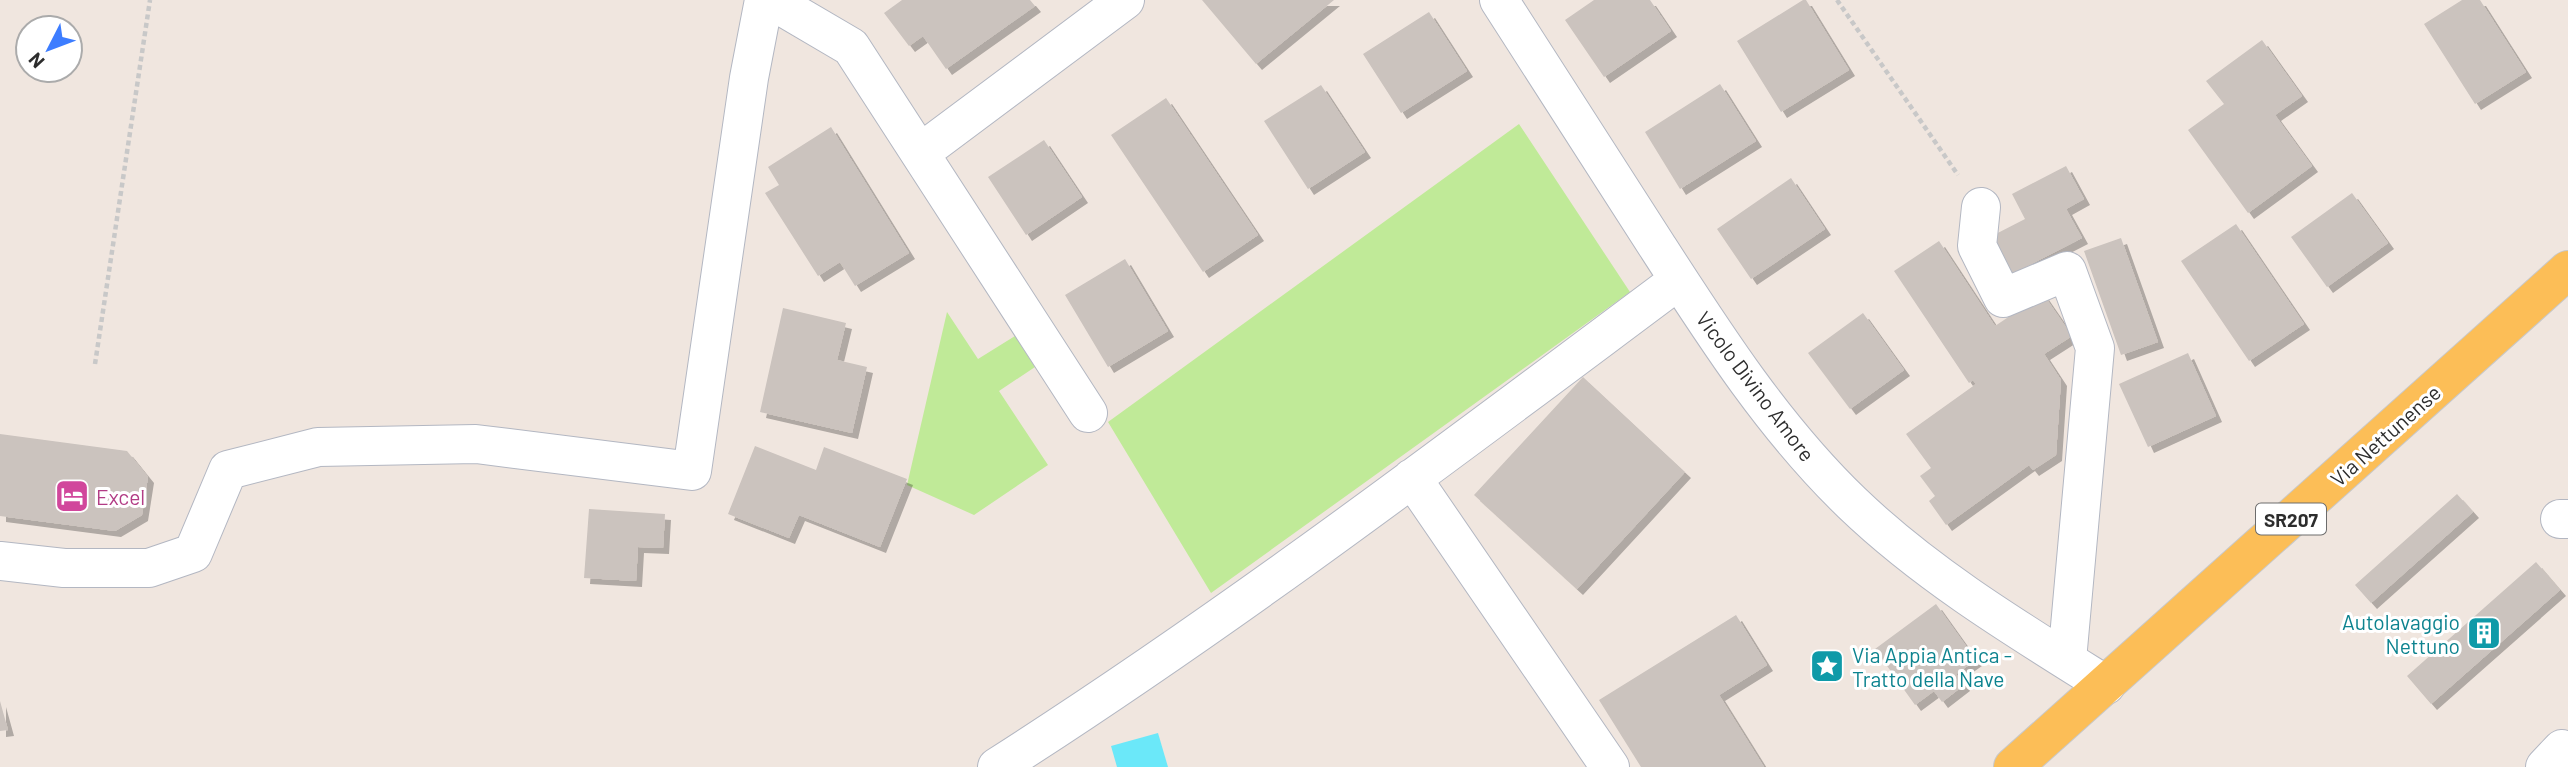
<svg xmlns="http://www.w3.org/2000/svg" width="2568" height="767" viewBox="0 0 2568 767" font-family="Barlow,sans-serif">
<defs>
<filter id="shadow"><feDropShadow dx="6" dy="6" stdDeviation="0" flood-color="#0004"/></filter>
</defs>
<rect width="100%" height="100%" fill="#f0e6df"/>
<path fill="#c0ea98" d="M1519,124l111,168 -419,301 -103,-171z
M947,312l31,47 37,-23 20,31 -36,24 49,74 -74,50 -67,-30z"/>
<path fill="#6be8f9" d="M1158,733l10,34h-51l-6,-21z"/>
<path fill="#cbc3be" filter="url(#shadow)" d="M902,0h128l5,6 -89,63 -23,-33 -14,10 -25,-33z
M1202,0h132l-78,64z
M1594,0h56l21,31 -67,46 -39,-57z
M1803,0h3l43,70 -68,42 -44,-71z
M2462,0h18l46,72 -51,32 -51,-80z
M1429,12l38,59 -66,42 -38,-59z
M2262,40l40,56 -27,19 37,51 -64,47 -60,-83 36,-26 -18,-23z
M1720,84l36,57 -76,48 -35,-57z
M1321,85l44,67 -57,37 -44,-68z
M1166,98l92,137 -55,37 -92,-137z
M831,127l78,126 -54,33 -15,-24 -22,14 -53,-83 14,-8 -11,-18z
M1044,140l38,57 -56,38 -38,-58z
M2066,166l18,33 -18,10 16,29 -74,38 -20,-38 37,-19 -13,-25z
M1791,178l34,51 -74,50 -34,-50z
M2352,193l36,50 -61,44 -36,-50z
M2236,224l68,100 -55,37 -68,-100z
M2121,238l37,104 -37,13 -37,-104z
M1939,241l56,85 48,-32 29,42 -28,18 17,26 -5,75 -23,15 -4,-5 -83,60 -17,-24 6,-5 -15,-20 11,-8 -25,-34 70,-50 -3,-4 -4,3 -75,-112z
M1125,259l43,72 -60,36 -43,-72z
M783,308l63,15 -9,37 30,7 -15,66 -92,-21z
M1863,313l41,57 -54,39 -42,-56z
M2188,353l28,63 -68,31 -29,-63z
M1583,377l102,95 -108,117 -103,-94z
M0,434l127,17 21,26 -6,38 -27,16 -115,-15z
M755,446l61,24 8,-23 83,32 -27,68 -81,-32 -10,23 -61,-24z
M2457,494l16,18 -102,91 -16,-18z
M589,509l76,5 -2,34 -25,-1 -2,34 -52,-3z
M2536,562l24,28 -129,114 -24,-28z
M1936,604l40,56 -20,14 8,11 -22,17 -8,-11 -19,14 -40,-56z
M1736,615l31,50 -48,30 45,72h-123l-42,-67z
M0,701l8,29 -8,1z"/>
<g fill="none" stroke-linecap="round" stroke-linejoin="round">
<g stroke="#b3b7c2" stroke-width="40">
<path id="minor" d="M771,0l80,47 237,366
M1499,0c52,82 105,164 158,246 58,90 117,182 195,257 75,72 166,127 254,182
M920,153l205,-153
M1981,207l-4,39 26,52 64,-27 28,77 -28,312
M1412,478l198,289
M2560,519h8
M0,561l64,7h85l44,-15 35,-83 90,-23 158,-3 216,27 57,-393 15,-78
M997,767c235,-150 458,-320 682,-487
M2545,767l17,-18 6,5"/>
</g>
<g stroke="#c8c8c8" stroke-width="40">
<path id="major" d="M2013,767l555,-497"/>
</g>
<path stroke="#c8c8c8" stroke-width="4.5" stroke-dasharray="5 3.5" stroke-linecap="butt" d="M1837,0l121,175
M95,364l55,-364"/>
<use href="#minor" stroke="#fff" stroke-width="38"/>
<use href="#major" stroke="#fcbe57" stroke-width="38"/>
</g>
<defs>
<g id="hotel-square" transform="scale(1.75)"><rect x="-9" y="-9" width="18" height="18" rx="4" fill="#d1479c" stroke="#fff"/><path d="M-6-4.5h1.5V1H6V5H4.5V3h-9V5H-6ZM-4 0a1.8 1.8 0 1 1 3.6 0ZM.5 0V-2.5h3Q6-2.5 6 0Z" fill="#fff"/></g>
<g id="building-square" transform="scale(1.75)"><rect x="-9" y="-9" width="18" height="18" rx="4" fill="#0f9aa8" stroke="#fff"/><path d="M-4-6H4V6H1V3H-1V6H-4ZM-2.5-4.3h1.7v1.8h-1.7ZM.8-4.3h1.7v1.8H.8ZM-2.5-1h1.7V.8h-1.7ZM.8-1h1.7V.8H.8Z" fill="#fff"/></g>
<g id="sight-square" transform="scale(1.75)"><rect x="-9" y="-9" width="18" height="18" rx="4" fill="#0f9aa8" stroke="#fff"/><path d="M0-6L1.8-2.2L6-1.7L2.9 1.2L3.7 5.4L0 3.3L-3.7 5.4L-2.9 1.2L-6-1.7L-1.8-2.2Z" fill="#fff"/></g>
</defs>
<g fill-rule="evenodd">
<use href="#hotel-square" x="72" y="496"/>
<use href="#building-square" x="2484" y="633"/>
<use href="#sight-square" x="1827" y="666"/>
</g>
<g text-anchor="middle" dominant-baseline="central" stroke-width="6" stroke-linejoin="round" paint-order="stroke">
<rect fill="#fff" stroke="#6c6c6c" stroke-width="2" x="2256" y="503.5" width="70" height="31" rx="5"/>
<g font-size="19" font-weight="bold" fill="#2d2d2d">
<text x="2291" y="519">SR207</text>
</g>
<g font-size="21" fill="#2d2d2d" stroke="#fff">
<text transform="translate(1756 386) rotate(53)">Vicolo Divino Amore</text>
<text transform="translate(2385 435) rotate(-42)">Via Nettunense</text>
</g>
<g font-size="21" fill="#b23c85" stroke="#fff" text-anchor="start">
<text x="96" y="496">Excel</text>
</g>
<g font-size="21" fill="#0d838f" stroke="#fff" text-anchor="end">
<text x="2460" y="621">Autolavaggio<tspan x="2460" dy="24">Nettuno</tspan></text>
<text x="1852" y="654" text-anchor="start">Via Appia Antica -<tspan x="1852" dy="24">Tratto della Nave</tspan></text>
</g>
</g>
<g transform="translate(49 49) rotate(228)"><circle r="33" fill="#ffffff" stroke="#ababab" stroke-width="2"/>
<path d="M0-5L12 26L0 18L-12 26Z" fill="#3d7dff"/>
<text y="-10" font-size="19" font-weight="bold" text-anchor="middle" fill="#2d2d2d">N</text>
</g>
</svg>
